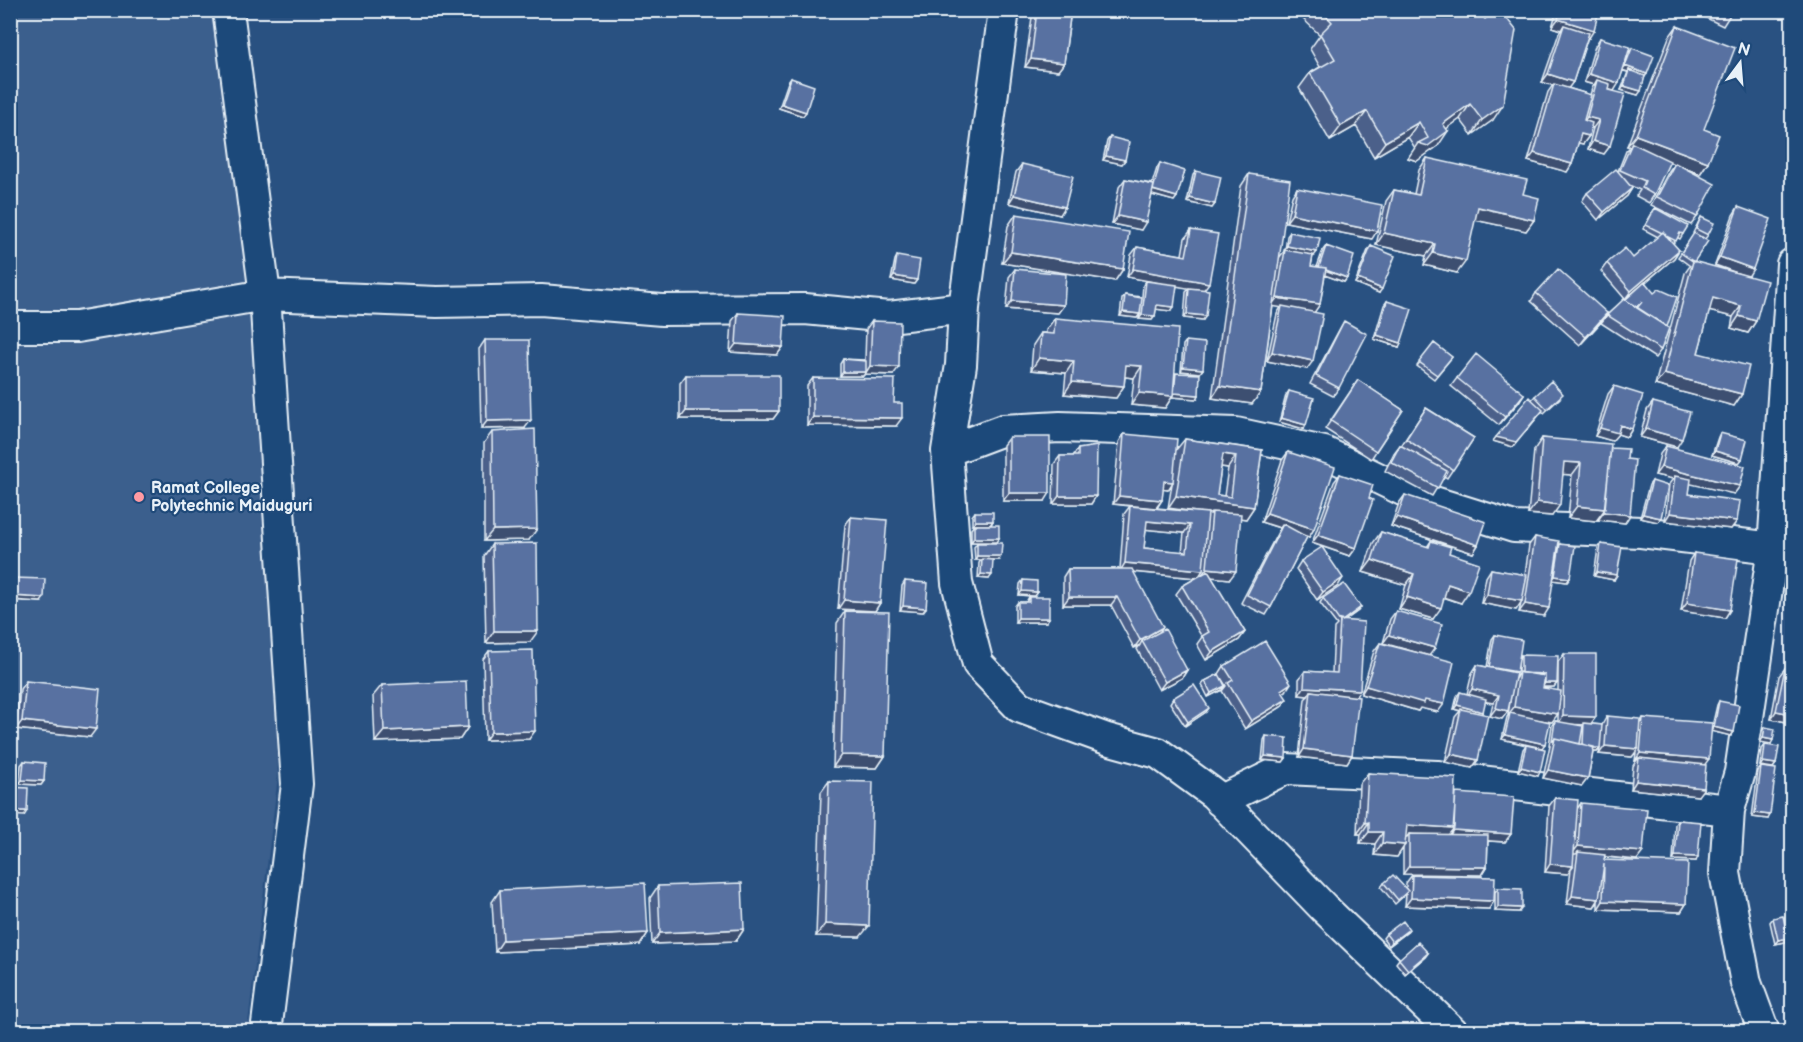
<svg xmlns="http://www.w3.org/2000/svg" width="1803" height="1042" viewBox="0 0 1803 1042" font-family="'Balsamiq Sans',sans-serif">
<rect width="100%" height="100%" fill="#295181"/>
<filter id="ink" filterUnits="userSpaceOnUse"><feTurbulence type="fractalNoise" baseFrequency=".0167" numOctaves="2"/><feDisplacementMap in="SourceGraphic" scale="12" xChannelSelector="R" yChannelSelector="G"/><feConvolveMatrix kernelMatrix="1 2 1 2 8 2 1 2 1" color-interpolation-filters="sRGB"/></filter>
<g filter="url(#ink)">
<path fill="#3b5e8d" d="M10,11h205l40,209 23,555 -31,256h-236z"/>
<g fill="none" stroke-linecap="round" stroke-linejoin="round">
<g stroke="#e8f1f8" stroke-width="34">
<path id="minor" d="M228,10l37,285 172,7 104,-2 121,10 143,-1 84,8 75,-9
M1004,10l-40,298 -3,57 -14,86 10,132 21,81 41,43 88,32 51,14 56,41 110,114 129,124
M10,327h67l188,-32 32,489 -31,248
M947,451l56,-21 57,-3 176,6 88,19 91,44 99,31 127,5 132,16
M1220,801l65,-32 152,7 292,34
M1764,1032l-18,-49 -21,-110 4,-63 11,-38 33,-224 19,-284"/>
</g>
<use href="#minor" stroke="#1f4a7a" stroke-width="30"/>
</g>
<path fill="#4c618a" stroke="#e8f1f8" stroke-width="1.5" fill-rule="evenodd" d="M1033,10h38l-7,53 -6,8 -33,-4z
M1309,10h169l15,110 -21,15 -12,-16 -14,10 -8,17 -21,15 -9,-3 7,-10 -7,-11 -34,20 -18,-31 -26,15 -31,-53 11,-15 10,-6 -10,-18 10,-14 -17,-16z
M1557,10h42l-10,28 -1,-1 -15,45 -5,6 22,7 2,-7 2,-3 -10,-3 11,-36 5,-8 29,14 3,-4 13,28 -7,19 -17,-5 7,-18 -5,-1 -9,20 -4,55 -6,8 -16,-5 5,-21 -2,-1 -2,9 -6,8 -5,-1 -6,21 -5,8 -39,-11 20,-69 5,-7 -11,-3 17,-49 2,-3 -9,-3z
M1690,10h43l-10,16z
M1677,26l27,103 4,33 -8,12 -13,-5 10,48 -6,8 -40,-20 18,-34 5,-7 -5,-2 -15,33 -5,8 -13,-7 4,-6 -11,-5 3,3 -5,8 -29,24 -16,-19 5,-8 31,-22 8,-20 4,-4 -3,-1 42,-109z
M791,78l12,38 -24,-8 9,-26z
M1110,137l15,23 -3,4 -19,-4 4,-19z
M1427,158l96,36 11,26 -8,11 -51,-11 -18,53 -33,-8 2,-9 -50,-11 10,-44 8,-11 20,4 5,-24z
M1160,163l17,34 -3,4 -22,-6 -11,35 -29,-6 7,-37 6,-8 27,5 5,-16z
M1022,164l38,51 -51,-12 7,-31z
M1196,171l19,33 -3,4 -25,-6 6,-27z
M1249,174l30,84 6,-8 2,-14 3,-4 24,24h-1l-2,10 6,1 6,-17 3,-4 21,32 -3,4 -19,-7 -5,29 -6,8 -7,57 -40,-8 10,-47 4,-7 -8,-1 -12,86 -9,12 -40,-6 29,-212z
M1297,188l75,51 -86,-17 6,-26z
M1738,207l18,114 -8,12 -17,-5 2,-11 -24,-6 -11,42 44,41 -8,12 -79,-21 30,-112 5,-7 -12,-9 16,-23 -1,-1 8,-16 7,18 -3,4 -3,-2 -8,25 43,11 -22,-8 18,-50z
M1655,208l25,31 -3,-2 -4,7 6,6 -5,8 -47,40 40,29 -6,23 -6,8 -54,-35 6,-8 18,-16 -24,-28 6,-8 26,-5 25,-21 -15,-8z
M1016,214l107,55 -8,12 -113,-18 6,-37z
M1191,230l13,59 -1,31 -19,-2 2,-26 4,-4 -13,-2 -6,25 -15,-2 -1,7 -3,4 -13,-1 1,-4 -3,3 -17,-2 2,-17 3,-4 17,2 1,-12 3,-4 10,1 -29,-5 4,-22 6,-8 45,8 3,-17z
M1371,246l8,47 -24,-10 13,-33z
M897,256l20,24 -3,4 -23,-4 4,-20z
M1015,269l49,36 -6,8 -52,-4 3,-32z
M1536,293l71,20 -5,8 -22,24 -49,-44z
M1387,301l12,46 -25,-8 10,-34z
M738,313l45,34 -6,8 -47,-3 2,-31z
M1055,318l120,56 24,21 -2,4 -25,-2 -7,11 -34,-3 3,-27 -9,-1 -1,9 -8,12 -52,-4 2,-21 -35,-3 2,-25 8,-12h5v-3z
M872,321l21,54 -28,-1 -2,2h-23v-12l3,-5 22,1 1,-31z
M1344,321l-5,67 -6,8 -23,-12 29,-54z
M485,340l40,88 -44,1 -2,-80z
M1186,341l17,28 -3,4 -19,-2 2,-26z
M1434,343l18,14 -18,22 -17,-13z
M686,375l93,36 -6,8h-93v-36z
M813,378l83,48 -89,-1v-39z
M1457,378l67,16 -25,31 -48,-39z
M1358,380l45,30 -32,49 -46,-30z
M1614,386l18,43 -5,8 -9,-3 -6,7 -17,-5 13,-42z
M1289,391l15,38 -25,-7 7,-27z
M1535,396l25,2 -16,15 -2,-2 -29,36 -20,-6z
M1653,402l24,45 -37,-10 7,-27z
M1426,408l48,30 -27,40 -3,-2 -12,20 -47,-25 9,-18 6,-8 1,1z
M492,432l37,108 -45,1v-98z
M1720,433l22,26 -3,4 -27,-8 6,-18z
M1124,434l52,16 9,-11 77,11 -8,57 -8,12 -6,-1 -10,61 -19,-2 34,55 -6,8 -33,20 -9,-16 5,-7 -26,-43 6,-8 14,-8 -63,-6 27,59 27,39 -5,8 -23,12 -22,-41 3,-4 -6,3 -23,-43h-48v-28l5,-8h52l4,-55 6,-8 -17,-2 6,-62zM1221,467l7,1 -4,28 -7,-1zM1172,484l-4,24 22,3 -33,-3 5,-8 1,-11 5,1zM1146,529l38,4 -2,19 -38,-4z
M1009,437l36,64h-42v-56z
M1542,438l69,10 14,75 -27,-3v-2l-2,3 -28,-3 4,-43 -9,-1 -11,42 -24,-2 6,-64z
M1666,446l74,40 -6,8 -44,-11 -1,11 48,27 -6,8 -66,-8 4,-37 4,-5 -18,-4 5,-21z
M1078,449l18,47 -5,8h-38l1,-40 6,-8h13z
M1288,452l26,77 -5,8h-2l-36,70 -5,8 -25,-12 39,-75 -19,-6 21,-62z
M1340,474l29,24 -13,50 -6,8 -38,-13 22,-61z
M1652,481l9,37 -3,4 -18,-4 9,-33z
M1405,495l73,50 -5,8 -82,-27 8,-23z
M975,512l18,9 -2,4 8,13 -3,4h-25v-13l3,-4h-2v-9z
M851,517l29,86 -5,8 -37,-2 7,-84z
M1381,532l46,15 4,-6 18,12 12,50 -17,-6 -11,22 -34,-10 7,-24 -43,-13 10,-29z
M1535,537l24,8 1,-1 10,34 -3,4 -14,-2 -9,36 -25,-4 2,-9 -5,7 -35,-7 5,-26 5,-8 34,6 4,-30z
M977,543l22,17h-10v19l-11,-1 1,-15 2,-3h-6l-1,-13z
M492,544l38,98 -44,1 -2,-87z
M1601,544l13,36 -20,-4 4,-28z
M1694,553l36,57 -5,8 -44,-7 8,-50z
M1301,561l37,25 -21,14 -21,-31z
M14,578l27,24 -30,-2v-18z
M1023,580l14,12 -3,4 -15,-1 1,-11z
M905,581l18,31 -23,-2 2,-24z
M1029,597l20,21 -3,4h-31v-16l3,-4h8z
M1323,598l38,9 -3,4 -14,10 12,75 -4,59 -5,8 -48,-6 6,-58 3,-3 -9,-1v-16l6,-8 27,2 2,-45 3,-3 -17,-22z
M845,611l40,145 -8,12 -44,-1 4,-144z
M1396,611l34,45 8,56 -18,-4 -2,3 -57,-17 13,-43 6,-8 25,6 -22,-6 7,-24z
M1495,635l24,23 2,-3 36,28 -3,4h-10l-1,1 15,3v-29l6,-8 26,70 12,1 5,-9 33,7 3,-5 68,13 6,-26 2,-4 15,31 -3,4 -20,-5 -13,65 -67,-7 2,-23 3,-5h-1l1,-9 -4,5 -33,-3 1,-5 -3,3h-4l-5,26 -6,8 -39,-8 7,-33h-1l3,-20 3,-4h3v-9l-6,10 -7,-1 -3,27 -4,28 -20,-5 5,-22 3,-4 4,1 -28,-7 5,-22 2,-2h-1l3,-21 -3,17 -6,8 -12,-3 3,-13 -8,-1 -4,12 -3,46 -6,8 -27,-6 10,-45 5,-6 -6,-2 3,-13 3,-4 7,2 5,-21 5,-8 10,2 5,-28zM1518,663v11l-3,5 1,-6z
M489,651l40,88 -44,1 -2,-81z
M1224,666l62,25 -3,2 -2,14 -36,22 -23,-38 4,-5 -5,-8 4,8 -3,4 -14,7 -6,-12 3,-4 14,-7z
M1785,668l7,1v54l-21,-4 8,-43z
M26,681l64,56 -74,-8 4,-40z
M382,685l86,42 -8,12 -85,3 -2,-46z
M1173,698l33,14 -21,14 -15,-23z
M1765,727l6,17 -11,-2 2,-11z
M1266,736l20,22 -3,4 -21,-2 2,-20z
M1765,745l11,19 -3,4 -13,-2 2,-17z
M24,761l20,20 -3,4 -22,-1 2,-19z
M1761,767l7,52 -16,-2 6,-46z
M1368,773l87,21 56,40 -6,8 -17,-1 -1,26 -5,8 -79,-1v-26l-6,9 -23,-2 1,-11 -15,-1 1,-9h-4l2,-50z
M829,781l31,156 -44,-1 5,-144z
M1555,798l22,11 4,-6 56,57 -32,-3 -1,3 82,44 -5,8 -83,-3v-7l-4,5 -27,-3 4,-35 -3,5 -23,-2 4,-66z
M1678,820l18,41 -23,-1 2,-36z
M1412,875l82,26 -5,8 -84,-3 1,-12 -11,10 -14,-17 3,-4 22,6v-6z
M658,886l86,43 -8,12 -84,3 -2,-46z
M1498,888l21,24 -24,-1v-19z
M500,890l148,43 -8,12 -145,7 -3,-50z
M1791,909h1v33l-3,1 -4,-26z
M1773,918l12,24 -10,2 -5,-22z
M1406,933l-17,13 -6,-8 3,-4z
M1428,953l-3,4 -20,17 -9,-11 3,-4z"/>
<path fill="#3e4f71" stroke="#e8f1f8" stroke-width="1.5" d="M1558,19l36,11 -5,8 -27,-8 2,-5 -3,5 -9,-3z
M1031,59l33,4 -6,8 -33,-4z
M1625,66l22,8 -3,4 -15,-8 -1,2 -6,-2z
M1548,74l25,8 -6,8 -25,-8z
M1589,74l30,9 -5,8 -18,-5 1,-6 -3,5 -10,-3z
M1624,86l17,5 -3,4 -17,-5z
M782,104l24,8 -3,4 -24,-8z
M1470,104l-10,15 -28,20 11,-15z
M1503,105l-10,15 -21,15 10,-15z
M1367,111l-11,15 -26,15 11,-15z
M1587,117l12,3 -6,8 -12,-3z
M1419,122l-11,15 -34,20 11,-15z
M1448,131l-10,15 -21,15 -9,-3 10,-15z
M1581,134l8,2 -6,8 -8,-2z
M1636,135l72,27 -8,12 -70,-27 2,-4 -2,4 -3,-1z
M1593,141l17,5 -6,8 -16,-5z
M1534,153l38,11 -5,8 -39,-11z
M1106,156l19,4 -3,4 -19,-4z
M1632,188l-5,8 -29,24 6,-8z
M1152,190l25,7 -3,4 -25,-7z
M1014,195l51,12 -5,8 -51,-12z
M1190,198l25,6 -3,4 -25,-6z
M1478,207l56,13 -8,11 -56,-12z
M1292,214l85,17 -5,8 -86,-17z
M1118,216l28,6 -5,8 -29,-6z
M1384,233l51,11 -9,12 -50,-11z
M1680,233l3,1 -3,5 -3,-2z
M1287,246l30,6 -3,4 -30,-6z
M1679,250l-5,8 -49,41 6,-8z
M1011,252l112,17 -8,12 -113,-18z
M1433,253l33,8 -9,12 -33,-8z
M1720,257l33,12 -5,8 -33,-12z
M1319,268l28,10 -3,4 -28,-10z
M1133,269l76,14 -6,8 -76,-14z
M894,276l23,4 -3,4 -23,-4z
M1358,279l24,10 -3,4 -24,-10z
M1277,298l43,6 -6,9 -43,-7z
M1713,298l28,8 -8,11 -29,-7z
M1012,301l52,4 -6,8 -52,-4z
M1157,305l17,2 -3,4 -17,-2z
M1123,312l17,2 -3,4 -17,-2z
M1607,313l-5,8 -22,24 6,-8z
M1187,314l19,2 -3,4 -19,-2z
M1142,315l13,1 -3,4 -13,-1z
M1739,316l17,5 -8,12 -17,-5z
M1377,335l24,8 -2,4 -25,-8z
M736,344l47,3 -6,8 -47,-3z
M1272,352l41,9 -6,8 -40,-8z
M1039,358l35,3 -8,12 -35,-3z
M1126,365l16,1 -8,12 -16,-2z
M870,366l29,1 -6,8 -28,-1z
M1183,367l20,2 -3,4 -19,-2z
M843,372h23l-3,4h-23z
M1664,374l78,20 -8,12 -79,-21z
M1072,382l52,4 -8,12 -52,-4z
M1220,386l41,6 -9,12 -40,-6z
M1139,393l33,3 2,-3 25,2 -2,4 -25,-2 -7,11 -34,-3z
M1524,394l-5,8 -20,23 6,-8z
M686,411h93l-6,8h-93z
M1540,414l-27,33 -20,-6 3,-4z
M813,417l89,1 -6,8 -89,-1z
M1281,418l25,7 -2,4 -25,-7z
M531,420l-6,8 -44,1 6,-8z
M1620,425l12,4 -5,8 -9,-3 -6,7 -17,-5 5,-8z
M1646,429l36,10 -5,8 -37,-10z
M1715,451l27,8 -3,4 -27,-8z
M1223,454l13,2 -8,12 -13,-2z
M1564,462l17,1 -9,12 -16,-1z
M1661,467l79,19 -6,8 -60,-14 1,-4 -2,3 -18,-4z
M1164,481l9,1 -5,8 -10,-1z
M1009,493h41l-5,8h-42z
M1059,496h37l-5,8h-38z
M1119,496l43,4 -6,8 -43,-4z
M1176,496l78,11 -8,12 -35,-5 1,-2 -2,2 -42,-6z
M1537,502l23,3 -8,11 -24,-2z
M1577,506l28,3 -9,12 -28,-3z
M1604,512l26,3 -5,8 -27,-3z
M1267,513l47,16 -5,8 -28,-9 2,-4 -3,4 -19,-6z
M1670,513l67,8 -6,8 -66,-8z
M1643,514l18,4 -3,4 -18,-4z
M1397,517l81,28 -5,8 -82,-27z
M975,521h18l-3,4h-18z
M1147,521l43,4 -6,8 -42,-4z
M537,529l-8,11 -45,1 9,-11z
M1318,535l38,13 -6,8 -38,-13z
M974,538h25l-3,4h-25z
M977,556h24l-2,4h-24z
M1372,560l42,14 -8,11 -43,-13z
M1125,563l78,7 -5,8 -78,-7z
M1207,568l29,3 -6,8 -29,-3z
M1597,572l20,3 -3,5 -20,-4z
M981,574l11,1 -3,4 -11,-1z
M1555,576l15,2 -3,4 -15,-2z
M1343,578l-5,8 -21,14 6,-8z
M1448,584l21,7 -8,12 -21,-7z
M1022,591l15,1 -3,4 -15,-1z
M1487,595l35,6 -6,9 -35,-7z
M13,596l31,2 -3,4 -30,-2z
M1069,597h48l-6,8h-48z
M1407,597l34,11 -8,11 -34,-10z
M844,600l36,3 -5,8 -37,-2z
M1687,603l43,7 -5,8 -44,-7z
M1525,604l24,4 -5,8 -25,-4z
M903,606l23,2 -3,4 -23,-2z
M1361,607l-3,4 -18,13v-2z
M1018,618h31l-3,4h-31z
M1163,627l-6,8 -15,6 -2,4 -6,3 6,-8z
M494,631h44l-8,11 -44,1z
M1245,632l-6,8 -33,20 6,-8z
M1389,635l46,13 -6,8 -46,-13z
M1187,670l-5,8 -23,12 6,-8z
M1291,683l-5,8 -11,7 6,-8z
M1545,683h12l-3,4h-12z
M1225,686l-3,4 -14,7 3,-4z
M1366,686l59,14 19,4 -6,8 -18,-4 -2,3 -57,-17z
M1304,687l56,3 -5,8 -44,-7 -3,5 -9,-1z
M1472,689l27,6 -6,8 -27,-5z
M1287,699l-6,8 -36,22 6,-8z
M1457,705l26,7 -3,4 -26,-7z
M1514,707l44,7 -6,8 -42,-7v-2l-2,2z
M1209,708l-3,4 -21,14 3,-4z
M1496,708l12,3 -6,8 -12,-3z
M1776,711l16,3v9l-21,-4z
M1563,716l33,1 -6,8 -32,-1z
M22,721l74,8 -6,8 -74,-8z
M468,727l-8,12 -85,3 9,-11z
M1714,727l20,5 -3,4 -20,-5z
M535,731l-6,8 -44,1 6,-8z
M1505,735l40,9 -3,4 -40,-9z
M1763,738l10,2 -2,4 -11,-2z
M1605,746l33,3 -6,8 -33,-3z
M1583,747l17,1 -3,4 -17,-1z
M1304,749l48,6 -5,8 -48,-6z
M1640,753l69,6 -6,8 -64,-9 -3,3h-1z
M1451,754l27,6 -6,8 -27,-6z
M841,755l44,1 -8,12 -44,-1z
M1265,756l21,2 -3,4 -21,-2z
M1763,762l13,2 -3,4 -13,-2z
M1521,767l19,5 -2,4 -20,-5z
M1548,770l40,8 -6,8 -39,-8z
M22,780l22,1 -3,4 -22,-1z
M1636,781l68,7 -6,8 -67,-7z
M10,811h17l-3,5 -14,-1z
M1755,813l15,2 -2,4 -16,-2z
M1369,822l-8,12h-4l8,-11z
M1407,825l47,3 -9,11 -36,-5 -2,3h-8z
M1453,830l58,4 -6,8 -57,-4z
M1369,832h14l-8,12 -15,-1z
M1382,843l23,2 -8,12 -23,-2z
M1578,846l65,6 -6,8 -59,-6v-2l-2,2h-4z
M1675,856l23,1 -2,4 -23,-1z
M1550,864l23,2 -5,8 -23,-2z
M1409,866l78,1 -5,8 -79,-1z
M1572,896l27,3 -5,8 -27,-3z
M1411,898l83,3 -5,8 -84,-3z
M1603,901l83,3 -5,8 -83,-3z
M1498,907l24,1 -3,4 -24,-1z
M825,924l44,2 -9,11 -44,-1z
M744,929l-8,12 -84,3 8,-11z
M1409,929l-3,4 -17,13 3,-4z
M648,933l-8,12 -145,7 8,-12z
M1788,938l-3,4 -10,2 3,-4z
M1428,953l-3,4 -20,17 3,-4z"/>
<path fill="#5871a1" stroke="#e8f1f8" stroke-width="1.5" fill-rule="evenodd" d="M1037,10h34l-7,53 -33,-4z
M1321,10h157l7,9 11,-9h4l16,20 -13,75 -21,15 -12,-16 -27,20 5,7 -20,15 -10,-3 10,-5 -9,-16 -34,20 -18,-31 -26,15 -31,-53 25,-14 -15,-25 12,-12z
M1560,10h39l-5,20 -36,-11z
M1723,10h10l-2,4z
M1564,25l25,8 -16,49 -25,-8z
M1677,26l58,22 -31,81 15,6 -11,27 -72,-27z
M1600,38l30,9 -11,36 -30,-9z
M1632,48l22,8 -7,18 -22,-8z
M1629,70l16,6 -4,15 -17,-5z
M791,78l23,8 -8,26 -24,-8z
M1597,80l13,4 -1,6 16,4 -15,52 -17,-5 6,-21 -12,-3z
M1554,84l37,11 -7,25 8,3 -3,13 -8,-2 -9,30 -38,-11z
M1110,137l19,5 -4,18 -19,-4z
M1632,143l38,18 -16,34 -12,-7 3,-7 -25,-11z
M1427,158l100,22 -4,14 16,4 -5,22 -56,-13 -12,54 -33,-8 2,-9 -51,-11 10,-43 25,5z
M1160,163l25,8 -8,26 -24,-7z
M1675,163l40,21 -18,33 -40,-20z
M1022,164l51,12 -8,31 -51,-12z
M1616,169l16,19 -28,24 -17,-19z
M1196,171l25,6 -6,27 -25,-6z
M1249,174l41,6 -29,212 -41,-6z
M1125,179l29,6 -8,37 -28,-6z
M1297,188l85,17 -5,26 -85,-17z
M1738,207l33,12 -18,50 -33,-12z
M1655,208l33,18 -5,8 -3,-1 -4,8 -10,-5 -3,-4 -1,1 -16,-8z
M1016,214l113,18 -6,37 -112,-17z
M1701,217l13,6 -6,12 -12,-6z
M1191,230l27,4 -9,49 -76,-14 4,-22 49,9z
M1290,232l30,6 -3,14 -30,-6z
M1663,232l16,18 -48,41 -24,-28 18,-15 8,10z
M1694,233l14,8 -14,21 -13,-9z
M1326,246l28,10 -7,22 -21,-8v-2l-7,-1z
M1371,246l24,10 -13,33 -24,-10z
M1285,250l28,5 -2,11 15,2 -6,36 -43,-6z
M897,256l23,4 -3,20 -23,-4z
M1693,261l74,20 -11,40 -17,-5 2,-10 -28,-8 -15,55 51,13 -7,28 -78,-20z
M1015,269l51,5 -2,31 -52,-4z
M1558,269l49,44 -21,24 -50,-44z
M1146,281l31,4 -3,22 -17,-2 -2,11 -13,-1z
M1645,282l9,11 5,-4 18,8 -10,30 -30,-19 5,-6 -6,5 -11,-7z
M1189,288l20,2 -3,26 -19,-2z
M1125,295l17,3 -2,16 -17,-2z
M1624,299l45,29 -8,22 -54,-35z
M1387,301l25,8 -11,34 -24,-8z
M1282,306l41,8 -10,47 -41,-9z
M738,313l47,3 -2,31 -47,-3z
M1055,318l123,11 -5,67 -34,-3 3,-27 -16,-1 -2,21 -52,-4 2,-21 -35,-3 2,-25 13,1z
M872,321l28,1 -1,45 -29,-1z
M1344,321l23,13 -28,54 -23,-12z
M485,340h44l2,80 -44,1z
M1186,341l19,2 -2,26 -20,-2z
M1434,343l18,14 -15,18 -18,-13z
M1476,354l48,40 -19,23 -48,-39z
M843,359l23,2v11h-23z
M1176,373l24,1 -1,21 -25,-2z
M686,375h93v36h-93z
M813,378l82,1 -1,24h8v15l-89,-1z
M1358,380l45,30 -27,41 -45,-30z
M1551,381l12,13 -16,15 -12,-13z
M1614,386l29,9 -11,34 -12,-4 -2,8 -18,-5z
M1289,391l25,7 -8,27 -25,-7z
M1529,397l14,13 -27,32 -20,-5z
M1653,402l37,10 -8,27 -36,-10z
M1426,408l48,30 -21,32 -47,-31z
M535,429l2,100 -44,1 -1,-98z
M1720,433l27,7 -5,19 -27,-8z
M1124,434l53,5 -4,43 -9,-1 -2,19 -43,-4z
M1009,437h41v56h-41z
M1542,438l69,6 -6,65 -28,-3 4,-43 -17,-1 -4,43 -23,-3z
M1185,439l77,11 -8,57 -78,-11zM1223,454l13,2 -5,41 -14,-2z
M1400,445l47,26 -9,17 -47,-26z
M1097,446l-1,50h-37l1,-40h18v-7z
M1666,446l79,20 -5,20 -79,-19z
M1611,448l17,1 -1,10 8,1 -5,55 -26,-3z
M1288,452l47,15 -21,62 -47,-16z
M1340,474l33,11 -4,13 4,2 -17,48 -38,-13z
M1675,476l16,3 -2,15 51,7 -3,20 -67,-8z
M1652,481l16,5 -7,32 -18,-4z
M1405,495l81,27 -8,23 -81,-28z
M1130,506l78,7 -5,57 -78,-7zM1147,521l43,4 -3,27 -43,-4z
M975,512h18v9h-18z
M1212,512l29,2 -5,57 -29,-3z
M851,517l36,3 -7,83 -36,-3z
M1283,524l24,13 -36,70 -24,-12z
M974,525h25v13h-25z
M1381,532l48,15 2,-6 20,6 -2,6 30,10 -10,28 -21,-7 -7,24 -34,-11 7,-23 -42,-14z
M1535,537l24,4 -10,67 -24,-4z
M537,543l1,88h-44l-2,-87z
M977,543h25l-1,13h-24z
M1560,544l15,2 -5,32 -15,-2z
M1601,544l21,3 -5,28 -20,-3z
M1322,547l21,31 -20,14 -22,-31z
M1694,553l44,6 -8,51 -43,-7z
M982,559l11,1 -1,15 -11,-1z
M1068,569h64l31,58 -23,13 -23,-43h-48z
M1491,569l36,6 -5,26 -35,-6z
M1208,571l37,61 -33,20 -10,-16 7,-4 -27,-46z
M14,578l31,1 -1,19 -31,-2z
M1023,580l14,1v11l-15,-1z
M905,581l23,2 -2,25 -23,-2z
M1344,584l17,23 -19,14 -2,-1v2l-17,-24z
M1029,597h20v21h-31v-16h11z
M845,611l44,1 -4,144 -44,-1z
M1396,611l46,13 -7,24 -46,-13z
M1340,620l24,2 -4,68 -56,-3 1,-16 32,2z
M1165,629l22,41 -22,12 -23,-41z
M1495,635l27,5 -5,32 -28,-5z
M1265,641l26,42 -10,7 6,9 -36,22 -23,-38 5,-3 -9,-14z
M1380,643l74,19 -10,42 -19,-4 -1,3 -58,-17z
M533,650l2,81 -44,1 -2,-81z
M1564,654h32v63l-33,-1z
M1521,655l37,1 -1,27h-12v-9l-24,-1z
M1477,665l39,8 -8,38 -12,-3 3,-13 -27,-6z
M1785,668l7,1v45l-16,-3z
M1519,672l26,4 -2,12 18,3 -3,23 -44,-7z
M1219,674l6,12 -14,7 -6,-12z
M26,681l74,8 -4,40 -74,-8z
M466,681l2,46 -84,4 -2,-46z
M1194,685l15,23 -21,14 -15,-24z
M1311,691l48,6 -7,58 -48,-6z
M1460,692l26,7 -3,13 -26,-7z
M1719,701l20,4 -5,27 -20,-5z
M1461,709l27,6 -10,45 -27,-6z
M1510,713l40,9 -5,22 -40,-9z
M1607,716l33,3 -2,30 -33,-3z
M1643,718l69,5 -3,36 -69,-6z
M1555,721l28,5 -3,18 -25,-6 -2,3h-1z
M1584,723l18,2 -2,23h-6l-11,-4z
M1765,727l10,2 -2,11 -10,-2z
M1266,736l21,2 -1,20 -21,-2z
M1555,738l39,9 -6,31 -40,-8z
M1526,745l19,4 -5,23 -19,-5z
M1765,745l14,2 -3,17 -13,-2z
M1639,758l67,7 -2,23 -68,-7z
M24,761l21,2 -1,18 -22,-1z
M1761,767l15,2 -6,46 -15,-2z
M1368,773l88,5 -2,50 -47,-3 -2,20 -23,-2 1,-11h-14v-10l-4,1z
M829,781l44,1 -4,144 -44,-2z
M10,787l18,1 -1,23h-17z
M1456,793l58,4 -3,37 -58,-4z
M1555,798l23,2 -5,66 -23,-2z
M1581,803l66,6 -4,43 -65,-6z
M1678,820l23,2 -3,35 -23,-1z
M1409,834l79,1 -1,32 -78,-1z
M1578,852l27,3 -1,5 84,3 -2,41 -83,-3 1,-37 -5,35 -27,-3z
M1393,875l15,16 -10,9 -14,-17z
M1412,875l83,2 -1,24 -83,-3z
M645,883l3,50 -145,7 -3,-50z
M742,883l2,46 -84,4 -2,-47z
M1498,888l24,1v19l-24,-1z
M1783,916l5,22 -10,2 -5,-22z
M1403,921l6,8 -17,13 -6,-8z
M1418,942l10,11 -20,17 -9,-11z"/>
</g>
<circle fill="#ff9aa2" stroke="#1f4a7a" stroke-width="2" cx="139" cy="497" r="6"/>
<g text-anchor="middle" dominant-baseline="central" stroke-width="4.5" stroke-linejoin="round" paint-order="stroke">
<g font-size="16" font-weight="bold" fill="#e8f1f8" stroke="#1f4a7a" text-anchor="start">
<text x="151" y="488">Ramat College<tspan x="151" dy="18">Polytechnic Maiduguri</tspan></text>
</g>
</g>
<rect width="1803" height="1042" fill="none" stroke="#1f4a7a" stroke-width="36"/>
<rect x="18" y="18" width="1767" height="1006" fill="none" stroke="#e8f1f8" stroke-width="2" filter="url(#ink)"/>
<g transform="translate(1740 63) rotate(16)" stroke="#1f4a7a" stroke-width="4.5" paint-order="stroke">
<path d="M0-4.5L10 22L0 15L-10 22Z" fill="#e8f1f8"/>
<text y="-9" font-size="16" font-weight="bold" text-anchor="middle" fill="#e8f1f8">N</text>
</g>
</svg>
